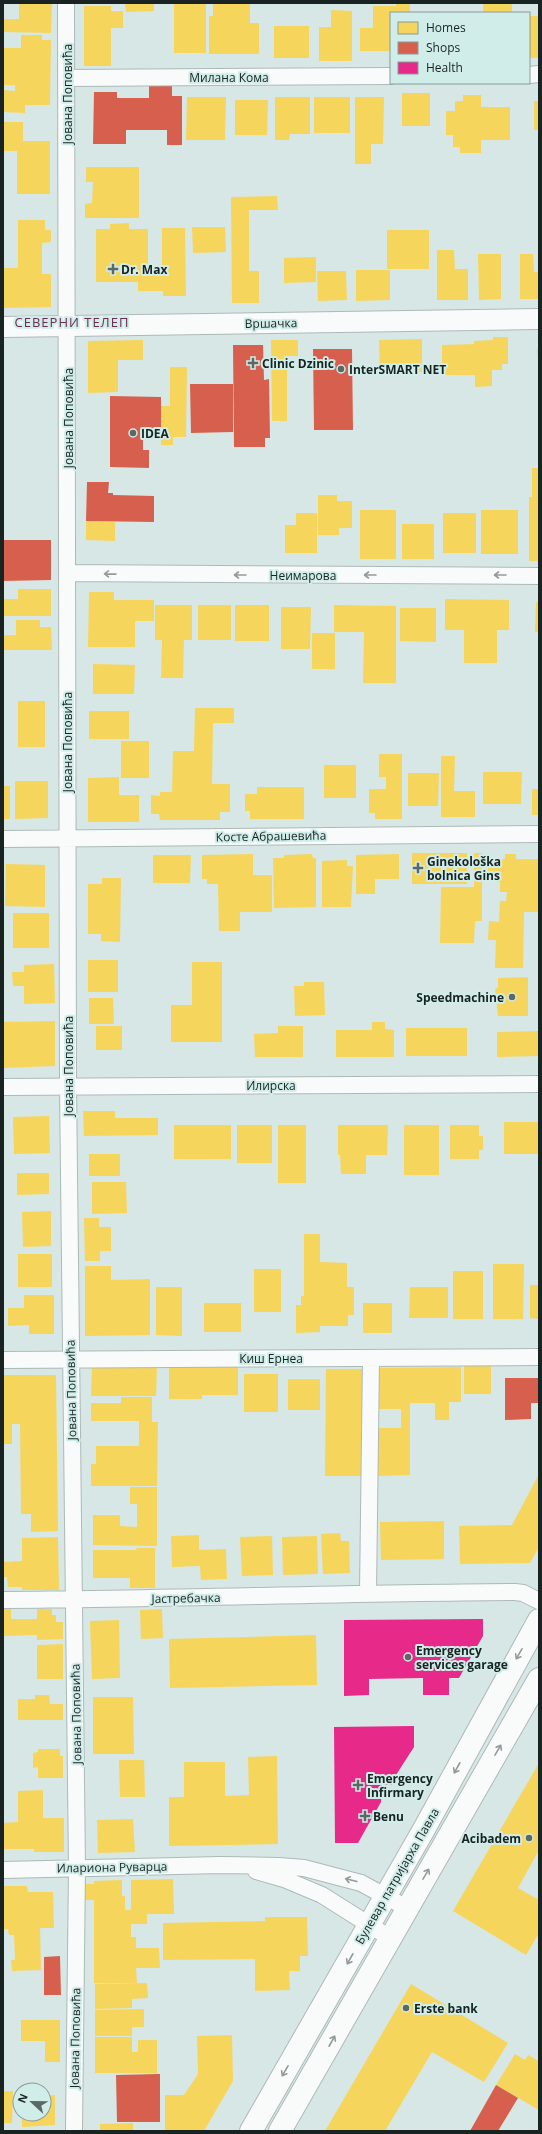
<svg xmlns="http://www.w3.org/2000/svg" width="542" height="2134" viewBox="0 0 542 2134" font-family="'Open Sans',sans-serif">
<rect width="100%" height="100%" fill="#d7e7e5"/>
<path fill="#f6d55c" d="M19,3h33l-1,30 -48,-1v-13h16z
M125,3h29v8l-28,1z
M174,3h32v50h-32z
M213,3h37v20h9v31h-50v-38h4z
M396,3h14v10h-19v38h-31v-23h13v-22h23z
M483,3h29v10h-29z
M84,6h27v5h12v17h-12v38h-27z
M331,10l21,1v50h-33v-34h12z
M529,16h10v42h-10z
M274,26h35v32h-35z
M21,35h21v5h9l-1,65h-25v8l-22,-1v-22l12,1v-6h-12v-37h18z
M402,93h28v33h-28z
M463,95h18v12h29v33h-29v13h-21v-6h-7v-12h-7v-24h9v-10h8z
M187,97h39l-1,43h-39z
M275,97h35v37h-20l-1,6h-14z
M314,97h36v36h-36z
M355,97h29l-1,47h-12v20h-16z
M235,100h33l-1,35h-32z
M534,101h5v29h-5z
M3,122h20v19h27v53h-33v-43h-14z
M86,167h53v51h-54v-14l7,-1 1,-21h-7z
M277,196l1,14h-29v61h10v32h-27l-1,-106z
M18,220h27v10h6v12l-9,1v31h9v33l-48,1v-40h15z
M129,223v6h19v37l14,-1v-37h23l1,68h-23v-5h-25v-9h-42v-53h14v-5z
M192,227h33l1,25 -33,1z
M387,230h42v39h-42z
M437,250h17l1,19h13v31h-31z
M478,254h23v45l-22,1z
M520,254h13l1,18h5v27h-19z
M316,257v25l-32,1v-25z
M356,270h34v30l-34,1z
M317,271h29l1,29 -29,1z
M493,337h15v27h-6v6h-10v16l-17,1v-12h-33v-30l32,-1v-3l19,-1z
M422,339v33h-42l-1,-32z
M143,340v20h-25v32l-30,1v-52z
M271,340h27v16h-11v65h-15z
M537,349h2v11h-1z
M170,367h17l-1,70h-13v8h-12v-39h9z
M532,468h7v93h-10v-64h3z
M318,495h19v6h15v27h-13v7h-21z
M360,510h36v49h-36z
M481,510h37v44h-37z
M296,513h21v40h-32v-28h11z
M443,513h33v40h-33z
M86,521l29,1v19l-29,-1z
M402,524h32v35h-32z
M18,589h33v27h-48v-17h15z
M89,592h25v8h40v21h-19v26h-47z
M445,599l64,1v30h-12v33h-33v-33h-19z
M536,602h3v30h-4z
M155,605h37v35h-8l-1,38h-22l1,-38h-7z
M198,605h33v35h-33z
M235,605h34v36h-34z
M334,605l62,1v77h-33l1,-51h-30z
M281,607h30l-1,42h-29z
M400,608h36v34l-36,-1z
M16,620h24v7h11l1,23h-49v-15h13z
M312,633h23v36h-23z
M93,664l42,1 -1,29h-41z
M18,701h27v46h-27z
M195,708h39v15h-21l-1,61h18v28h-10v8h-60l-1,-6h-8v-19l9,1v-4h12l1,-41h21z
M89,711h40v28h-40z
M121,741h28v37h-28z
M379,754h23v65h-27v-6h-6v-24h17v-12h-7z
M441,756h14l-1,35h21v26h-34z
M324,765h32v33h-32z
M483,772h39l-1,32h-38z
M408,773h31l-1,33h-30z
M119,777v18h20v27h-51v-44z
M15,781h33v37l-33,1z
M3,786h7v33h-7z
M257,787h47v32h-54v-8h-5v-17h12z
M532,789h7v26h-7z
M412,853h55v31h-55z
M474,853h8v68h-7l-1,22h-34l1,-56h33z
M253,854v21h19v37h-32v19h-21l-1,-47h-11v-5h-5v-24z
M312,854l1,4h3v49l-42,1 -1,-50h11v-3z
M399,854v25h-24v15h-19v-39z
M505,854h11v5h23v53h-15l-1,56h-28l1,-28h-8l1,-19 10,1 1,-21h6l1,-9h-7v-10h-12v-22l17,-1z
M153,855h38l-1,28h-37z
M347,860v6h6l-2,41h-29v-46z
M6,864l39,1v42l-40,-1z
M102,878h19l-1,64 -19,-1v-7h-13v-50h14z
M13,913h36v35h-36z
M88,960h30v32h-30z
M192,962h30v80h-51v-37h21z
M54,964l1,39 -31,1v-18h-11l-1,-14h12v-7z
M528,977v39h-30l-3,-27 3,-1v-10z
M304,982h20l1,33 -30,1 -1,-30h10z
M89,998h24l1,26h-25z
M55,1021v45l-52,2v-46z
M372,1022h13v7l9,1v27h-58v-27h36z
M96,1026h26v24h-26z
M278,1026h25v31h-48l-1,-23 24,-1z
M406,1028h61v28h-61z
M539,1031v25l-42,1v-25z
M83,1111h32v7h43v17l-74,1z
M49,1116l1,37 -36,1 -1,-37z
M504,1122h35v32h-35z
M174,1125h57v34h-57z
M237,1125h35v38h-35z
M278,1125h28v58h-28z
M338,1125h50l-1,30h-21v19h-25l-1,-19h-2z
M404,1125h35v50h-35z
M450,1125h29v11h4v14h-4v9h-29z
M89,1154h31v22h-31z
M17,1173h32v21l-32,1z
M92,1182h34l1,31 -35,1z
M51,1211v35l-28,1 -1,-35z
M84,1218h15v9h12v24h-11v10h-15z
M304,1234h16v28l27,1v24h7v28h-6v11h-28v6l-24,1v-28h5v-9h3z
M18,1254h34v33h-34z
M493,1264h31l-1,55h-30z
M85,1266h26v14l39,-1v56l-65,1z
M254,1269h27v43h-27z
M453,1271h30v48h-30z
M530,1285h9v34l-9,-1z
M156,1287h26v49l-26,-1z
M410,1287h38v31h-39z
M24,1295h30v39h-25v-9l-21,1v-18h16z
M204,1303h37v29h-37z
M363,1303h29v30h-29z
M92,1366h65l-1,30h-65z
M238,1366v29h-36v4h-33v-32z
M464,1366h27v28h-27z
M461,1367v35h-12v18h-14v-17h-25v72l-33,1v-48h24v-19h-24l-1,-41z
M326,1369h41l-2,107h-40z
M244,1374h34v38h-34z
M3,1375h53l2,156 -27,1v-18h-10l-1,-90h-8v20h-9z
M288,1379h32v31h-32z
M121,1397h31v25h6l-1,64h-66v-22h5v-18h43v-25h-48v-18h30z
M539,1474v73l-9,16 -70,1 -1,-38 53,-1z
M130,1487h27v59l-64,-1v-30h27v11l17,1v-23h-7z
M444,1521v38l-63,1 -1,-38z
M340,1533l1,8h8l1,32 -27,1 -2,-40z
M199,1535v15l27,-1 1,30 -26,1 -1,-14 -28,1 -1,-31z
M272,1536l1,39 -31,1 -2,-39z
M317,1536l1,38 -35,1 -1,-38z
M58,1537l1,53h-37v-3h-14l-1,-10h-4v-15l19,-1v-23z
M136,1548h19v40h-25v-10h-37v-28h44z
M3,1609h8v10h26v-10h15v6h4v7h7v17l-26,1v-5l-34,1z
M162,1609l1,29 -22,1 -1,-29z
M119,1620l1,58 -28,1 -2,-58z
M316,1635l1,50 -147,3 -1,-49z
M63,1644v35h-26v-34z
M35,1695h14l1,9h13v16h-45v-21h17z
M93,1697h40l1,57h-41z
M38,1749h22v7h3v22h-25v-11l-5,1v-15l5,-1z
M277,1756l1,88 -109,2v-49h15v-35h41v34l24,-1 -1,-38z
M119,1760h25l1,37h-25z
M539,1763v87l-21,38 21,12v33l-13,22 -73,-44z
M43,1790v28h21v34h-30v-3h-31v-26l15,-1v-31z
M133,1819l2,33 -37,1 -1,-33z
M173,1879l1,35h-27v10h-16v13h5v11h23l1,20h-24l1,15h-43v-83h-10v-16h10v-3l28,-1v16h3v14h6v-30z
M3,1886h24l1,6h25l1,36h-14l1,42 -29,1 -1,-11h4l-1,-25h-5l-1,-6h-4z
M265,1917h42l1,39h-8v15h-11l1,19 -35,1v-32l-92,1v-37l102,-2z
M147,1983l1,15 -16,1v9l-37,1v-25z
M411,1984l97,59 -24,39 -52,-30 -47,79h-60z
M144,2009v18h-12v9h-37v-26z
M21,2020h39v42h-15v-21h-24z
M232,2035l1,46 -29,50h-39v-36h19l14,-21 -1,-38z
M95,2037h37v15h6v-12h19v33h-62z
M515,2054l10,6 3,-5 11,6v49l-43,-25z
M44,2086v4h-23v-3z
M3,2091h10l-1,32h-9z
M55,2095v30l-33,2v-13h22v-18z
M133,2123v8h-33v-7z"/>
<path fill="#d6604d" d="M149,85h23v11h10v49h-15v-15h-41v14h-33l1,-52h23v6h32z
M233,345h30l1,35 5,-1 1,59h-5v9h-31z
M313,349h39l1,81h-39z
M190,384h43v48l-42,1z
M110,396l51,1v30h-4v12h-14v11h6v18l-39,-1z
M87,482h22l-1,11h5v2l41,1v26l-68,-1z
M3,540h48v40l-48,1z
M505,1378h34v25h-8v16l-26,1z
M60,1956l1,39h-17v-38z
M160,2074v48h-43l-1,-47z
M496,2085l22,13 -20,33h-28z"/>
<path fill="#e7298a" d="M483,1619v17l-24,42h-10v17h-26v-17l-54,1v16l-25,1v-76z
M414,1726v21l-18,28 -4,1v9h-10l-1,17 -23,41h-23l-1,-116z"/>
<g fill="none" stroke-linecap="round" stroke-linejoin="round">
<g stroke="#adb9b8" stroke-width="18">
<path id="minor" d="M66,3l2,1083 9,782 -3,261
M529,75l10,-1
M67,78l324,-2
M67,573l472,3
M3,839l536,-5
M3,1087l536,-3
M3,1360l536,-3
M368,1593l3,-235
M3,1600c171,-1 342,-7 512,-8l8,1 16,8
M3,1870l218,-5 58,1 25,2 57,15 46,25
M256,1871l28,8 38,16 68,43"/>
</g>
<g stroke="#adb9b8" stroke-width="22">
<path id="tertiary" d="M3,327l536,-8"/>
</g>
<g stroke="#adb9b8" stroke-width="24">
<path id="secondary" d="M251,2131l172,-300 116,-211
M280,2131l259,-452"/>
</g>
<use href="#minor" stroke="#f9fbfb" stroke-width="16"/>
<use href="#tertiary" stroke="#f9fbfb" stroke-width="20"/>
<use href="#secondary" stroke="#f9fbfb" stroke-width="22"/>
</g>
<defs><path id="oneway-shaft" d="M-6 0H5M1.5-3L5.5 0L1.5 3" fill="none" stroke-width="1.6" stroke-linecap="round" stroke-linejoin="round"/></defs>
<g stroke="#949a99">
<use href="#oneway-shaft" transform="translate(110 574) rotate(-179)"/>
<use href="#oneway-shaft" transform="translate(240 575) rotate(-180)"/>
<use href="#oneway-shaft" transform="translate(370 575) rotate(-180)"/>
<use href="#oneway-shaft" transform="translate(500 575) rotate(-180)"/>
<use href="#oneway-shaft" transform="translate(519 1654) rotate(120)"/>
<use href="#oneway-shaft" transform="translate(498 1750) rotate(-60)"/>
<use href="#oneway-shaft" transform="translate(457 1768) rotate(119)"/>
<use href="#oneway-shaft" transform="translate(426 1874) rotate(-60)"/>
<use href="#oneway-shaft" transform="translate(351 1880) rotate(-166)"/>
<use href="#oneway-shaft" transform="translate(350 1959) rotate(119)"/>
<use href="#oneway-shaft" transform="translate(332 2041) rotate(-61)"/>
<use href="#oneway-shaft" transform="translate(285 2071) rotate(120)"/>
</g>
<g fill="#5c6866" stroke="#d1ede9" stroke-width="1.5">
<path d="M111 263h4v4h4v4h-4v4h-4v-4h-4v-4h4z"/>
<path d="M251 357h4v4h4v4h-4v4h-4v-4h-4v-4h4z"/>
<circle cx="341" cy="369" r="4"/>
<circle cx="133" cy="433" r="4"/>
<path d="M416 862h4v4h4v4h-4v4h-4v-4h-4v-4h4z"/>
<circle cx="512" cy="997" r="4"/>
<circle cx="408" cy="1657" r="4"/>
<path d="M356 1779h4v4h4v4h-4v4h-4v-4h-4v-4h4z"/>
<path d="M363 1810h4v4h4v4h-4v4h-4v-4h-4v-4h4z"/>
<circle cx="529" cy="1838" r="4"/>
<circle cx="406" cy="2008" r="4"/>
</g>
<g text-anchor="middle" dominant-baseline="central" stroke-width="4" stroke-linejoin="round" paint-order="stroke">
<g font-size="12" fill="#192322" stroke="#d1ede9">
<text x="229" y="77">Милана Кома</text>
<text transform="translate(67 94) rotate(-90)">Јована Поповића</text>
<text transform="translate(271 323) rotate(-1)">Вршачка</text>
<text transform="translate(68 418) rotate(-90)">Јована Поповића</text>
<text x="303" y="575">Неимарова</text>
<text transform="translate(67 742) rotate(-90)">Јована Поповића</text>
<text transform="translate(271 836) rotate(-1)">Косте Абрашевића</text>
<text transform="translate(68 1066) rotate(-90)">Јована Поповића</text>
<text x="271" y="1085">Илирска</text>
<text x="271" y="1358">Киш Ернеа</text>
<text transform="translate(71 1390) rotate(-91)">Јована Поповића</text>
<text transform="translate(186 1598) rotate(-1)">Јастребачка</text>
<text transform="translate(76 1714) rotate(-91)">Јована Поповића</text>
<text transform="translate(112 1867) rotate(-1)">Илариона Руварца</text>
<text transform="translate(397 1876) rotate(-60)">Булевар патријарха Павла</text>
<text transform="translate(75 2038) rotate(-89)">Јована Поповића</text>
</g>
<g font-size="12" font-weight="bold" fill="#192322" stroke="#d1ede9" text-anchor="start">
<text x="121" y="269">Dr. Max</text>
<text x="262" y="363">Clinic Dzinic</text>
<text x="349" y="369">InterSMART NET</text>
<text x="141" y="433">IDEA</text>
<text x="427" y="861">Ginekološka<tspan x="427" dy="14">bolnica Gins</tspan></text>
<text x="504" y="997" text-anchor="end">Speedmachine</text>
<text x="416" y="1650">Emergency<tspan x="416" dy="14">services garage</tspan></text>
<text x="367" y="1778">Emergency<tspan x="367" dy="14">Infirmary</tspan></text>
<text x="373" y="1816">Benu</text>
<text x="521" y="1838" text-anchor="end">Acibadem</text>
<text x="414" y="2008">Erste bank</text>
</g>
<g font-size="13" letter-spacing="1" fill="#6c2d51" stroke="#d1ede9">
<text x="72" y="322">СЕВЕРНИ ТЕЛЕП</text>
</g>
</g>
<rect width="542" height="2134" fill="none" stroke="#192322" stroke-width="8"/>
<rect x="390" y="12" width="140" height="72" fill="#d1ede9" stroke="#879c99"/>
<rect x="398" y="22" width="20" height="12" fill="#f6d55c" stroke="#879c99"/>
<text x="426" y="32" font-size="12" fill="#192322">Homes</text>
<rect x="398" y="42" width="20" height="12" fill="#d6604d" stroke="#879c99"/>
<text x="426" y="52" font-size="12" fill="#192322">Shops</text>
<rect x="398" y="62" width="20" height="12" fill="#e7298a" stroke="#879c99"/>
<text x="426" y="72" font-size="12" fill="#192322">Health</text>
<g transform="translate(32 2102) rotate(292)"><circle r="19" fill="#d1ede9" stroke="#879c99"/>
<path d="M0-3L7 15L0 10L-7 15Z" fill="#5c6866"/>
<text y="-6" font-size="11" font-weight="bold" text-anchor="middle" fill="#192322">N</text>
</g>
</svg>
